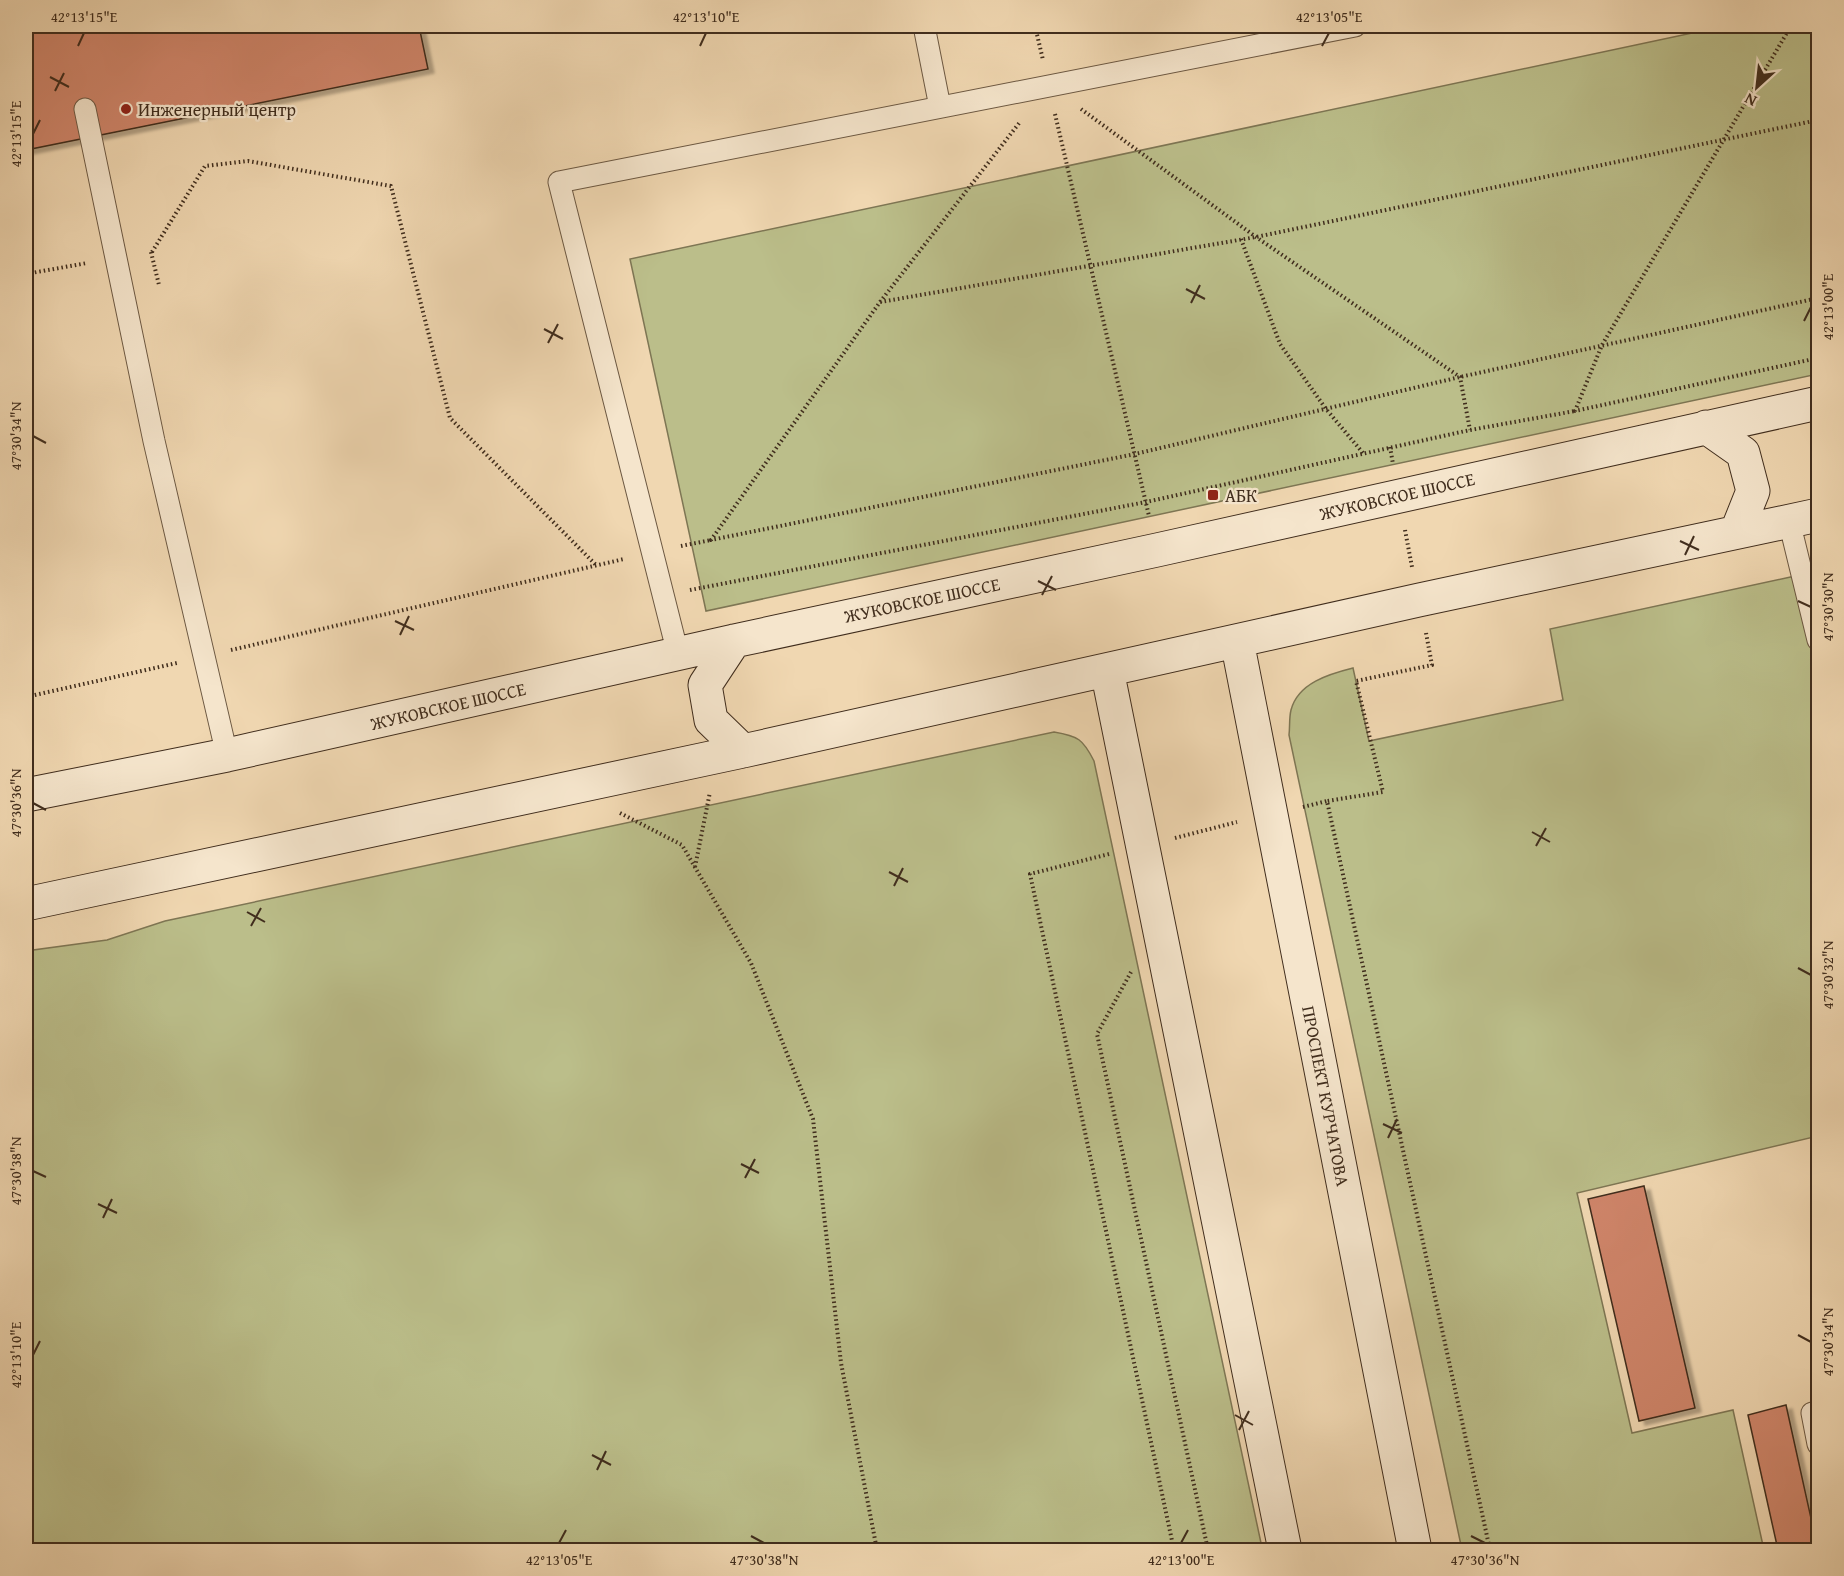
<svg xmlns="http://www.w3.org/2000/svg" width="1844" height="1576" viewBox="0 0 1844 1576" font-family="'Gentium Book Plus',serif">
<defs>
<filter id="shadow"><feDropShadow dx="6" dy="4" stdDeviation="1.5" flood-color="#0004"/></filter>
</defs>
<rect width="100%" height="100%" fill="#f0d7b1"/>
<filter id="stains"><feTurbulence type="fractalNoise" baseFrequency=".00333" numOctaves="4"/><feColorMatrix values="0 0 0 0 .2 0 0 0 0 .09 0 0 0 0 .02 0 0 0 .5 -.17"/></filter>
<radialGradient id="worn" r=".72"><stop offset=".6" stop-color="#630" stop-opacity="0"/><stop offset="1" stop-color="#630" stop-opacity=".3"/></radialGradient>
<path fill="#bbbe8a" stroke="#7e7654" stroke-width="1.5" d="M1725,26h93v348l-1112,237 -76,-352z
M1818,571v565l-241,57 55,240 101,-23 31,140h-302l-173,-815c1,-8 0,-17 2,-25 7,-27 38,-36 62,-42l16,73 194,-41 -13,-71z
M1054,732c24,4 29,7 40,29l167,782 -34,7h-1201v-599l81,-11 58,-19z"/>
<path fill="#cf856a" stroke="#402d1d" stroke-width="1.5" filter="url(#shadow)" d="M26,26h393l9,43 -402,81z
M1644,1186l51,222 -56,13 -51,-222z
M1786,1405l32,145h-40l-30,-135z"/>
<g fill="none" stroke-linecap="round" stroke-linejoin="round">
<g stroke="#6c5842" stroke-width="23">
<path id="service" d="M924,26l16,81
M85,109l69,332 73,314
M1789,521l29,119
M678,654l-119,-472 796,-156
M1812,1413l6,31"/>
</g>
<g stroke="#402d1d" stroke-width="35">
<path id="secondary" d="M1706,427l37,26 10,38 -16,40
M734,641l-29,44 6,35 32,31
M1237,641l178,909
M1107,670l178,880
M26,795l201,-40 507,-114 423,-91 661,-147
M26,904l717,-153 676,-151 399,-85"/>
</g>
<path stroke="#402d1d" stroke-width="4" stroke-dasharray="1.5 3" stroke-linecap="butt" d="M1035,26l8,34
M1791,26l-189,319 -27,66 243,-53
M1081,109l175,128 204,140 10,53
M1055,114l94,402
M1818,120l-562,117 -376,65 -169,238 424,-86 325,-77 358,-79
M1241,239l39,105 46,65 37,44
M151,252l8,33
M152,252l53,-86 43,-5 143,25 59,232 147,148
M26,274l61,-11
M880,302l140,-180
M1390,447l3,17
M1405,530l7,37
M681,546l30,-6
M690,590l456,-88 324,-72 105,-19
M1426,633l6,32 -76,16 27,111 -56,9 163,749
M231,650l393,-91
M26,697l151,-34
M1303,807l24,-6
M620,813l62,32 69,118 62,156 28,244 36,187
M1175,838l62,-16
M1109,854l-79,20 144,676
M695,867l15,-75
M1131,972l-34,62 111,516"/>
<use href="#service" stroke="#f5e5cc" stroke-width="21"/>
<use href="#secondary" stroke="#f5e5cc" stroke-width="33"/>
</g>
<path fill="none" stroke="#402d1d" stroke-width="2" d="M78,46l6,-13M700,46l6,-13M1322,46l7,-13M50,77l19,10M55,91l9,-18M33,134l7,-14M1186,289l19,10M1191,303l9,-18M1804,321l7,-14M544,329l19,10M548,343l10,-19M33,436l13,7M1680,541l19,9M1685,555l9,-19M1038,581l18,9M1042,595l10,-19M1798,601l13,6M395,621l19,9M400,635l9,-19M33,803l13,7M1532,832l18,10M1536,846l10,-18M889,872l19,10M894,886l9,-18M247,912l18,10M251,926l10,-18M1798,968l13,7M1383,1124l19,9M1388,1138l9,-19M741,1164l18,9M33,1171l13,6M745,1178l10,-19M98,1204l19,9M103,1218l9,-19M1798,1335l13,7M33,1355l7,-14M1235,1415l18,10M1239,1430l10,-19M592,1455l19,10M597,1470l9,-19M751,1536l13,7M1471,1536l14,7M559,1543l7,-13M1181,1543l7,-13"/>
<g fill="#8f2418" stroke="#f5e5cc" stroke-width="2">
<circle cx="126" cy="109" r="6"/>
<rect x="1207" y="489" width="12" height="12" rx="3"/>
</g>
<g text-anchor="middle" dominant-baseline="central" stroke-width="4.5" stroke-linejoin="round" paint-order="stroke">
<g font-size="18" fill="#402d1d" stroke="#f5e5cc" text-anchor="start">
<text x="138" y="109">Инженерный центр</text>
<text x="1225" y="495">АБК</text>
</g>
<g font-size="18" fill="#402d1d" stroke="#f5e5cc">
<text transform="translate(1397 496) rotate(-13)">ЖУКОВСКОЕ ШОССЕ</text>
<text transform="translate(922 600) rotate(-12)">ЖУКОВСКОЕ ШОССЕ</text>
<text transform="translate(448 706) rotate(-13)">ЖУКОВСКОЕ ШОССЕ</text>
<text transform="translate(1326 1096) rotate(79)">ПРОСПЕКТ КУРЧАТОВА</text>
</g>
</g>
<rect width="1844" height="1576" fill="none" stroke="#f0d7b1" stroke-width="66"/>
<g transform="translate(1757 87) rotate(207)" stroke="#f5e5cc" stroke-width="4.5" paint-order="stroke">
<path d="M0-4.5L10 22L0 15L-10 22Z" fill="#402d1d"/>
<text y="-9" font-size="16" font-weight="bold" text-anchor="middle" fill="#402d1d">N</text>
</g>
<rect x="33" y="33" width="1778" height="1510" fill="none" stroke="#402d1d" stroke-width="2"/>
<g font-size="15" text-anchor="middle" fill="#402d1d">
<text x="84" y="22">42°13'15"E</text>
<text x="706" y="22">42°13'10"E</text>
<text x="1329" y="22">42°13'05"E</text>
<text transform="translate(16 134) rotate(-90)" y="5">42°13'15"E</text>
<text transform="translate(1828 307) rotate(-90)" y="5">42°13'00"E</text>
<text transform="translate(16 436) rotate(-90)" y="5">47°30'34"N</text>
<text transform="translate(1828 607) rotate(-90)" y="5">47°30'30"N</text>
<text transform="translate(16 803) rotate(-90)" y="5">47°30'36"N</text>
<text transform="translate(1828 975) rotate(-90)" y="5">47°30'32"N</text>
<text transform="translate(16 1171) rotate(-90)" y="5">47°30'38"N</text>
<text transform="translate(1828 1342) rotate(-90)" y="5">47°30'34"N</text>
<text transform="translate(16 1355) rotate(-90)" y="5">42°13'10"E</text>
<text x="559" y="1565">42°13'05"E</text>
<text x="764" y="1565">47°30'38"N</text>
<text x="1181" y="1565">42°13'00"E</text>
<text x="1485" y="1565">47°30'36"N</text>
</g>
<rect width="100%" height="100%" filter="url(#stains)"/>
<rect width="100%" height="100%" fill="url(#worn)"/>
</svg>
